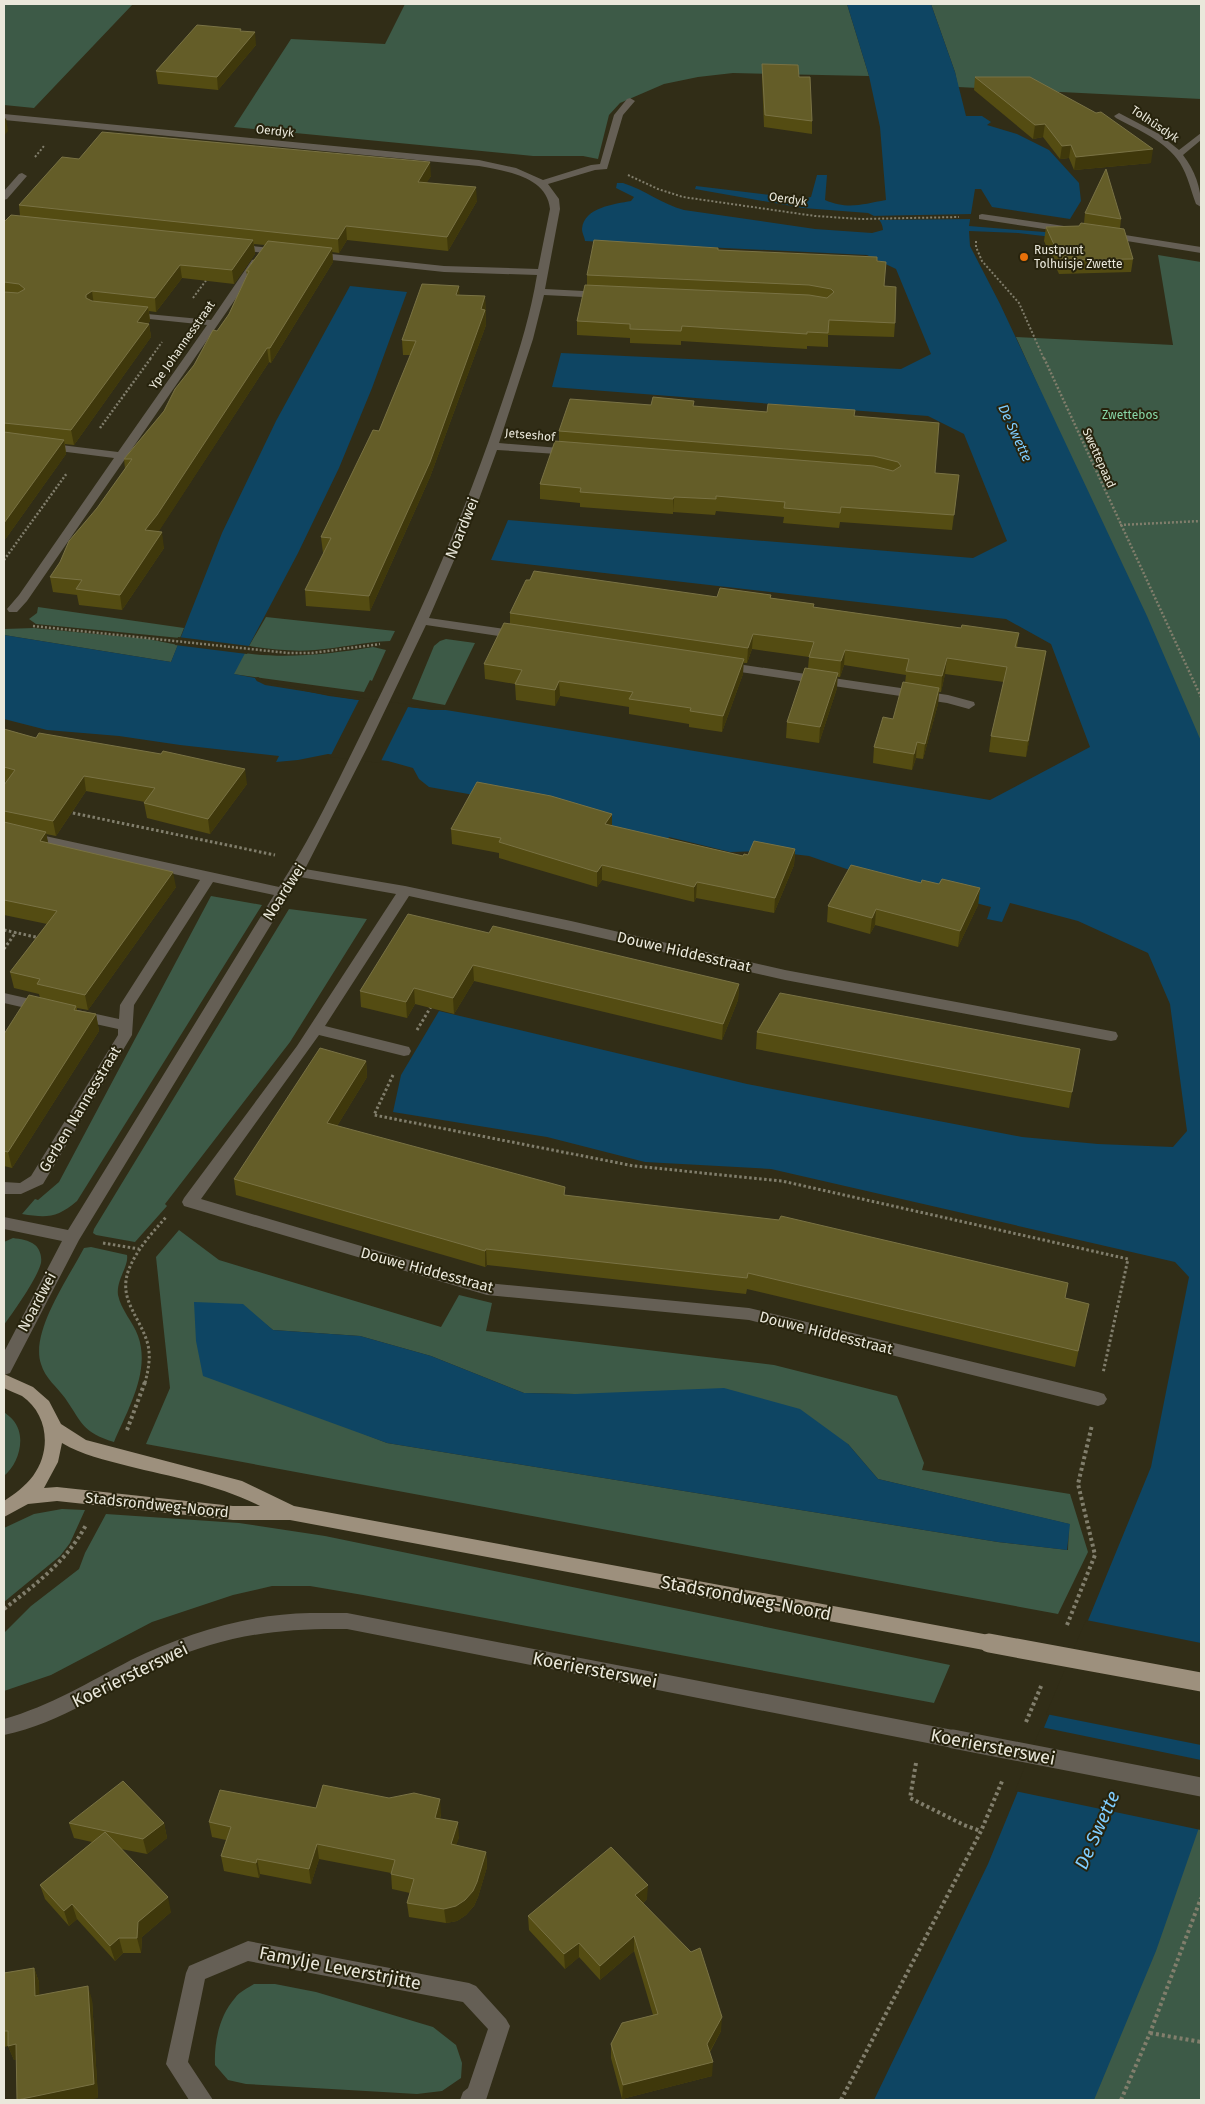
<svg xmlns="http://www.w3.org/2000/svg" width="1205" height="2104" viewBox="0 0 1205 2104" font-family="'Fira Sans',sans-serif">
<rect width="100%" height="100%" fill="#312d17"/>
<path fill="#3d5a47" fill-rule="evenodd" d="M4,4h129l-99,104 -30,-3z
M405,4h442l22,72 -136,-3 -35,4 -34,7 -44,19 -11,12 -11,44 -15,-3h-50l-299,-29 57,-88 94,5z
M931,4h270v95l-243,-12 -3,-15z
M1158,255l43,7v485l-185,-410 157,8z
M38,607l146,21 -4,10 -144,-14 -7,-5 8,-6z
M266,617l129,14 -5,10c-26,1 -50,7 -75,9 -22,2 -45,-1 -66,-4z
M34,628l114,11 30,6 -7,17 -167,-27v-6z
M446,639l29,4 -30,62 -33,-6 22,-53 6,-5z
M373,647l13,3 -14,31 -2,-1 -6,12 -131,-18 11,-21c43,6 86,1 129,-6z
M211,896l51,9 -185,296c-20,17 -30,17 -55,13l13,-15 3,1 21,-18z
M289,909l78,10 -77,123 -125,162 2,2 -32,36 -39,-7 -3,-2 1,-4z
M179,1230l40,30 222,67 18,-32 33,8 -6,28 288,34 123,31 27,67 -2,7 148,24 18,58 -30,62 -912,-170 24,-56 -14,-131zM242,1305l31,25 87,6 71,20 93,37 51,1 273,50 30,35 191,45 -1,26 -70,-8 -611,-99 -56,-22z
M13,1238c7,1 16,2 22,7 5,4 7,12 6,18 -4,16 -27,48 -37,62v-83z
M91,1247l36,8c2,11 -11,25 -9,40 3,15 15,27 20,41 13,35 -11,75 -24,106 -32,-10 -31,-18 -49,-44 -8,-11 -20,-20 -24,-34 -11,-32 28,-87 43,-116z
M4,1412c3,3 7,5 9,8 14,16 6,44 -9,56z
M62,1509l23,1 -15,33 -10,13 -56,46v-74l30,-14z
M106,1514l133,9 86,13 625,129 -16,38 -571,-108 -53,-9h-38l-39,9 -81,27 -101,53 -47,16v-58l27,-27 48,-37 6,-16z
M1201,1749v351h-116z
M254,1984h21l41,8 117,35 23,18 6,18 -1,15 -19,13 -25,3 -171,-10 -18,-4 -13,-15c-1,-22 4,-49 20,-67 4,-6 13,-10 19,-14z"/>
<path fill="#0e4563" d="M847,4h84l24,68 11,44h16l9,6 -4,3 30,9 32,16 30,33 2,18 -11,18 -78,-12 -11,-18h-6l-6,37 88,7 12,6 -51,-6 -49,-2 1,15 30,58 147,312 54,125v1081l-45,129 -62,149h-220l114,-236 163,-397 38,-190 -14,-15 -404,-93 -126,-7 -98,-25 -154,-25 8,-37 38,-64 308,73 275,53 76,7 75,3 14,-16 -17,-127 -22,-51 -70,-32 -68,-18 -8,19 -15,-3 4,-12 -72,-19 -3,5 -107,-37 -42,-5 -37,1 -61,-15 -5,7 -190,-49 -45,-8 -10,-8 -6,-11 -25,-7 -60,-7 -30,6 -22,2 3,-6 -99,-11 -61,-9 -72,-6 -43,-11v-84l167,27 51,-129 54,-112 74,-135 57,6 -35,96 -33,80 -41,85 -64,121 21,4 2,3 72,15 104,14h13l544,90 100,-53 -39,-103 -45,-25 -515,-59 17,-40 465,38 34,-17 -43,-107 -36,-18 -376,-29 9,-34 340,16 30,-15 -35,-85 -29,-14 -282,-14c0,-3 -3,-8 -3,-12 2,-22 33,-25 49,-28l3,-4 -18,-9 1,-5h6c22,7 39,21 61,27l131,19 57,4 11,-3c-1,-10 -6,-13 -15,-17l-65,-5 -108,-19 1,-3 106,13 9,-2 6,-22h10l-2,25c23,10 38,4 61,0l-6,-73 -11,-51z
M194,1302l49,2 30,26 87,6 71,20 93,37 51,1 149,-6 76,21 48,35 30,35 192,45 -3,26 -69,-8 -611,-99 -184,-67 -7,-35z"/>
<path fill="#312d17" d="M972,214v5l-96,1 -7,-4z
M178,637l71,9h2l-4,8 -72,-9z
M258,677l8,5 63,11 104,15 11,-1 -1,3h-10l-25,-3 -28,56 -50,-6 29,-57 -94,-15 -8,-4 -2,-3z
M1086,1620l115,23v102l-155,-31z
M1041,1727l160,33v70l-186,-39z"/>
<g fill="none" stroke-linecap="round" stroke-linejoin="round">
<path stroke="#817e6c" stroke-width="2" stroke-dasharray="2 2" stroke-linecap="butt" d="M35,157l9,-11
M628,175l30,14 25,8 132,19 46,3 98,-2
M976,241v6l6,14 37,42 25,56
M193,298l14,-19
M150,359l12,-17"/>
<path stroke="#817e6c" stroke-width="2.5" stroke-dasharray="2 2" stroke-linecap="butt" d="M1044,358l157,339
M100,428l51,-70
M1120,525l81,-4
M4,560l63,-87
M33,626l255,27h24l68,-9"/>
<path stroke="#817e6c" stroke-width="3" stroke-dasharray="2.5 2.5" stroke-linecap="butt" d="M68,812l207,43
M4,930l36,8
M4,949l12,-17
M417,1030l15,-25
M393,1075l-19,40 260,51 148,15 346,78 -25,114
M103,1243l36,6
M145,1383c3,-12 6,-25 3,-38 -7,-28 -31,-45 -19,-76 8,-20 24,-37 38,-53"/>
<path stroke="#817e6c" stroke-width="4" stroke-dasharray="3 3" stroke-linecap="butt" d="M127,1430l18,-48
M4,1609c32,-25 62,-47 82,-84
M1067,1625l28,-70 -17,-71 14,-59
M1026,1722l16,-38
M916,1763l-6,35 54,27 17,6
M1150,2033l51,9
M841,2100l140,-269 22,-52
M1121,2100l29,-67 51,-135"/>
<path fill="#655f55" fill-rule="evenodd" d="M630,98l5,3 -12,14 -16,54 -12,1 -47,14 11,15 1,10 -15,80 58,3 5,3 -5,3 -59,-3 -11,44 -34,104 73,6 6,3 -6,3 -75,-5 -26,71 -42,97 89,13 6,4 -6,4 -92,-14 -59,123 -62,121 100,17 166,35 214,49 326,61 5,1 2,4 -2,4 -5,1 -326,-61 -214,-49 -162,-35 -84,130 84,21 2,4 -2,4 -5,1 -85,-21 -118,164 286,84 262,25 349,84 6,2 3,5 -3,5 -6,2 -349,-86 -262,-25 -303,-89 -2,-4 2,-4 113,-152 99,-152 -96,-17 -221,363 -69,133 -6,2v-23l58,-111 -58,-12v-12l64,13 206,-335 -61,-13 -79,123 -2,30 -89,149 -22,10h-17v-12l16,1 11,-7 87,-141v-6l-45,-10 -2,-4 2,-4 5,-1 41,9 1,-14 80,-125 -196,-45v-8l275,60c35,-53 61,-111 89,-167 49,-99 94,-199 129,-303 16,-47 32,-93 40,-142l-93,-3 -131,-14 -5,-3 5,-3 131,14 94,3 12,-60c-3,-33 -45,-38 -71,-43l-475,-46v-6l475,46 37,8 27,12 48,-15 9,-1 14,-49 13,-16z
M1119,113l40,21 20,16 22,-17v7l-18,15c12,16 18,32 18,52l-5,-3c-5,-13 -8,-28 -16,-41 -14,-22 -42,-33 -64,-45l-2,-2z
M22,173l5,3 -20,23 -3,1v-9l15,-17z
M982,214l89,13 5,3 -5,3 -92,-14v-4z
M1106,232l95,15v6l-99,-16v-4z
M234,244l47,5 5,3 -5,3 -51,-6v-4z
M256,259l5,3 -234,339 -10,11h-8l-2,-3 12,-14 95,-137 -110,-14v-6l114,14 89,-127 -77,-8 -4,-1 -1,-2 1,-2 85,8 41,-60z
M724,662l224,33 26,7 1,3 -6,4 -22,-6 -227,-34 -2,-3 2,-3z
M4,993l44,10 2,4 -2,4 -5,1 -39,-9z
M310,1613h37l606,117 7,3 3,6 -3,6 -7,3 -606,-119c-67,-1 -123,6 -185,34 -53,25 -100,60 -158,72v-16c46,-13 85,-37 127,-59 56,-27 117,-46 179,-47z
M248,1941l221,42 7,3 30,33 4,7 -24,74h-26l3,-8 5,-4 20,-59 -25,-27 -215,-41 -43,18 -17,83 25,38h-24l-23,-36 20,-91 3,-7z"/>
<path fill="#9d907d" fill-rule="evenodd" d="M4,1374l29,13 16,14 12,23 25,16 156,41 52,25 695,129 7,2 2,6 -2,6 -7,2 -699,-131h-57l-176,-19 -29,3 -24,13v-16c11,-7 21,-15 29,-25 19,-26 15,-62 -11,-80 -6,-3 -13,-5 -18,-8zM62,1443c20,12 43,17 66,23 44,11 91,19 132,40h-27l-176,-19 -13,1 14,-26z"/>
<path stroke="#655f55" stroke-width="19" d="M953,1739l248,48"/>
<path stroke="#9d907d" stroke-width="19" d="M989,1643l212,39"/>
</g>
<path fill="#544c12" d="M242,31l14,14 -38,45 -60,-6 -2,-13z
M762,64l37,13 13,44v13l-48,-7 -2,-50z
M975,77l176,86 -77,7 -5,-12 -9,1 -17,-22 -10,2 -59,-49z
M79,159l352,17 -5,7 51,18 -29,50 -101,-11 -8,13 -7,-1 1,10 -62,101 -2,-1 -111,170 6,16 -42,62 -43,-5 -2,-10 -24,-3 -3,-15 47,-69 28,-39 -1,-10 40,-48 53,-80 12,-17 18,-39 -1,-4 19,-26 -11,-1 1,10 -21,30 -52,-6 -26,34 -7,-1 1,10 -2,2 1,1 2,13 -77,108 -9,-1 1,10 -62,87v-319l16,-6 -1,-11z
M1085,213l36,6 -1,10 13,30 -2,13 -72,2 -15,-33 2,-14 33,-1 5,-3z
M718,250l159,11 18,62 -1,14 -66,-2v12l-21,-1v3l-126,-8v4l-51,-2v-5l-53,-3v-14l10,-36v-10z
M460,295l25,1 1,29 -56,152 -60,134 -64,-5 -1,-16 19,-37h-1l-2,-16 58,-106 32,-76h-8l-1,-15z
M651,405l43,1 73,6 88,4 80,57 24,2 -7,55 -112,-8 -1,6 -56,-5 1,-6 -68,-6 -1,4 -42,-3v2l-93,-7v-4l-40,-4v-15l19,-42v-11z
M771,595v3l43,6v3l147,21 58,5 -2,14 29,4 -20,106 -37,-5 2,-16 13,-54 -59,-8 -4,18h-2l-1,12 -15,55 -7,-1 -4,12 -39,-7 1,-16 19,-28 12,-36 1,-8 -62,-10 -4,12h-3v11l-18,55 -33,-5 1,-16 21,-54 1,-11 -57,-8 -5,14h-4v11l-21,58 -33,-5v-3l-60,-10v-7l-69,-11 -5,10 -39,-6 -1,-16 -30,-5 -1,-15 26,-40v-11l207,-16z
M4,729l32,9 211,46 -37,50 -63,-16 -3,-15 1,-1 -59,-11 -30,45 -10,-2 2,9 128,44 -88,123 -11,-2v3l19,3 3,17 -87,137 -8,-2v-132l36,-36 -1,-4 -25,-6 -4,-16 37,-48 -43,-9v-130l2,-3 -2,-1z
M612,814v12l131,30 5,-1 47,-6 -1,16 -20,48 -78,-15 -2,4 -92,-22 -5,7 -98,-29v-5l-47,-9 -1,-15z
M921,883l59,5 -2,17 -20,42 -83,-22 -5,9 -43,-12 1,-16z
M489,933l250,51 -1,16 -16,40 -248,-59 -20,33 -39,-10 -8,14 -46,-11 -1,-16z
M757,1032l323,17 -11,59 -313,-59z
M366,1061l1,16 -30,49 228,69 503,88 -3,15 24,6 -14,63 -328,-78 -1,5 -259,-29 -2,2 -249,-72 -2,-16z
M316,1808l125,6 -1,5 19,18 -3,8 30,7 1,15 -9,30 -4,9 -8,9 -9,6 -11,2 -37,-6 -2,-14 3,-10 -18,-4 -1,-16 -72,-14 -8,25 -51,-10 -1,4 -35,-7 -3,-15 5,-16 -14,-3 -3,-15z
M69,1823h95l3,15 -20,16 -26,-5 50,63 -29,25 -1,16h-18l-8,8 -38,-42 -8,7 -24,-27 -5,-14 52,-43 -18,-4z
M647,1899l-4,4 78,128 -11,21 2,24 -90,23 -11,-41v-14l42,-29 -19,-64 -34,29 -21,-23 -14,12 -36,-39 -1,-14z
M34,1968l5,14v13l53,5 6,98 -82,-39 -2,1 -6,-14 -4,1v-74z"/>
<path fill="#3f380b" d="M255,32l1,13 -38,45 -1,-13z
M6,118l2,13 -4,5v-16z
M1045,124l-2,13 -10,2 2,-14z
M1071,145l-2,13 -9,1 2,-13z
M1153,149l-2,14 -77,7 2,-13z
M430,162l1,14 -12,20 -1,-14z
M476,187l1,14 -29,50 -1,-14z
M346,226l1,14 -8,13 -1,-14z
M253,240l2,14 -21,30 -2,-14z
M332,248l1,14 -62,101 -1,-15z
M180,265l2,13 -26,34 -1,-14z
M459,286l1,14 -4,-5z
M92,291l2,14 -6,7 -2,-17z
M485,296l1,29 -56,152 -60,134 -1,-15 112,-287z
M148,307l2,14 -11,15 -2,-14z
M149,324l2,13 -77,108 -3,-15z
M267,348l2,14 -110,169 -11,14 -3,-15z
M64,440l2,14 -62,87v-18z
M674,497l-1,15v2v-15z
M162,532l2,16 -42,62 -2,-15z
M753,634l-1,15 -5,14 1,-15z
M845,650l-1,15 -4,12 1,-16z
M1046,651l-2,16 -18,90 2,-16z
M947,658l-2,16 -4,18 1,-16z
M744,659l-1,15 -21,58 1,-16z
M838,673l-1,15 -18,55 1,-16z
M559,681l1,15 -5,10v-16z
M939,688l-1,16 -15,55 2,-15z
M917,742l-1,16 -4,12 2,-16z
M245,769l2,15 -37,50 -2,-15z
M84,776l2,15 -30,45 -3,-15z
M612,814v15l-7,-5z
M46,832l3,15 -9,-6z
M795,849l-1,16 -20,48 1,-15z
M602,865v15l-5,7v-15z
M173,872l3,15 -88,123 -3,-15z
M697,882l-1,16 -2,4v-15z
M980,888l-2,17 -20,42 2,-16z
M876,909l-1,16 -5,9 2,-16z
M473,965l1,16 -20,33 -1,-16z
M739,984l-1,16 -16,40 1,-16z
M414,988l1,16 -8,14 -1,-16z
M96,1014l3,17 -87,137 -4,-16z
M366,1061l1,16 -38,62 -2,-16z
M486,1249l1,16 -2,2v-16z
M440,1799l1,15 -5,19 -1,-15z
M458,1822l1,15 -7,22 -1,-15z
M164,1823l3,15 -20,16 -4,-15z
M317,1844l2,15 -8,25 -2,-15z
M486,1852l1,15 -9,30 -4,9 -8,9 -9,6 -11,2 -2,-14z
M257,1859l3,15 -1,4 -3,-15z
M648,1885l-1,14 -12,11v-15z
M168,1897l3,15 -29,25 -1,16 -4,-15 1,-16z
M72,1904l5,15 -8,7 -5,-15z
M634,1936v15l-34,29v-14z
M119,1938l4,15 -8,8 -5,-15z
M579,1943v14l-14,12 -1,-15z
M34,1968l5,14 1,28 -5,-14z
M88,1986l4,14 6,98 -9,2h-72z
M722,2017l-1,14 -15,27 1,-14z
M16,2044l5,14 -7,2 -6,-14z
M713,2062l-1,14 -90,23 1,-14z"/>
<path fill="#645d28" stroke="#797244" d="M197,25l44,4 -1,2 15,1 -38,45 -61,-6z
M762,64l36,1 1,12h11l2,44 -47,-6z
M975,77h55l66,36 5,-1 52,37 -77,8 -5,-12 -9,1 -17,-22 -10,1z
M102,132l328,30 -12,20 58,5 -29,50 -101,-11 -8,13 -319,-34 43,-48 17,2z
M1106,169l15,50 -36,-6z
M11,215l242,25 -21,30 -52,-5 -25,33 -63,-7 -6,4v3l6,3 56,6 -11,15 12,2 -78,106 -67,-7v-131l14,1 7,-4 -6,-5 -15,-2v-60z
M1081,223l43,6 9,30 -72,1 -15,-33 33,-1z
M594,240l124,8v2l159,7v4l9,1 -2,24 12,1 -1,36 -66,-3 -1,13 -21,-1v2l-125,-8 -1,5 -51,-2v-5l-53,-3 8,-36 224,10 18,3 7,-6 -3,-3 -22,-4 -222,-10z
M268,241l64,7 -62,100h-3l-110,167 -12,15 17,2 -42,63 -44,-6 6,-9 -32,-3 10,-15 9,-21 28,-33 35,-49h-8l40,-48 11,-22 19,-24 19,-35 4,1 12,-17 20,-43h-3z
M422,284l37,2 -3,9 29,1 -4,13 4,1 -55,152 -61,134 -64,-6 26,-52 -10,-1 52,-107 6,1 37,-90 -14,-1z
M653,397l41,4 -1,5 74,6 1,-8 87,6 -1,6 85,7 -4,50 24,2 -5,40 -113,-8 -1,6 -56,-5 1,-6 -69,-6v3l-42,-2 -1,2 -93,-7 1,-4 -41,-4 15,-43 319,25 19,5 8,-5 -3,-4 -24,-6 -315,-25 11,-32 81,6z
M4,432l60,8 -60,83z
M534,571l183,26 3,-9 51,7 -1,3 44,6 -1,3 148,21 1,-3 57,8 -4,14 31,4 -18,90 -37,-5 16,-69 -60,-9 -5,18 -36,-5 3,-12 -64,-9 -4,11 -32,-4 5,-15 -61,-8 -5,14 -238,-35 16,-33h4z
M504,623l240,36 -21,57 -33,-5 1,-3 -62,-9 4,-7 -74,-11 -4,9 -40,-6 7,-14 -38,-6z
M805,668l33,5 -18,54 -33,-5z
M903,682l36,6 -14,56 -8,-2 -3,12 -40,-7 9,-30 10,2z
M4,729l32,9 3,-5 122,21 2,-3 82,18 -37,50 -64,-16 11,-15 -71,-12 -31,45 -49,-10v-26l11,-15 -11,-3z
M477,782l74,14 61,18 -7,10 138,32 1,-2 4,1 6,-14 41,8 -20,49 -78,-16 -3,5 -92,-22 -5,7 -98,-30 2,-4 -50,-9z
M4,822l42,10 -6,9 133,31 -88,123 -48,-11 3,-5 -30,-7 47,-61 -53,-11z
M851,865l70,18 1,-3 17,4 3,-5 38,9 -20,43 -84,-22 -4,9 -44,-12z
M408,914l81,19 4,-7 246,58 -16,40 -250,-59 -20,33 -39,-10 -8,14 -46,-11z
M780,993l300,56 -8,43 -315,-60z
M29,995l47,11 -2,4 22,4 -88,138 -4,-1v-117z
M320,1048l46,13 -39,62 238,64 -1,8 215,25 2,-4 287,67 -3,15 24,6 -11,47 -330,-78 -1,5 -261,-29 -1,2 -251,-72z
M123,1781l41,42 -21,16 -74,-16z
M323,1785l66,13 25,-5 26,6 -5,19 23,4 -7,22 35,8 -9,30 -4,9 -8,9 -9,6 -12,3 -37,-6 7,-24 -23,-5 4,-14 -78,-16 -8,25 -52,-10 -1,4 -35,-7 10,-29 -22,-5 11,-32 96,18z
M105,1832l63,65 -30,25 -1,16h-18l-9,8 -38,-42 -8,7 -24,-26z
M611,1847l37,38 -13,10 56,57 9,-4 22,69 -15,27 6,18 -90,23 -12,-41 11,-21 36,-9 -24,-78 -34,30 -21,-23 -15,11 -36,-38z
M34,1968l1,28 53,-10 6,98 -77,16 -1,-56 -8,2v-15h-4v-58z"/>
<circle fill="#e8710a" stroke="#27230d" stroke-width="2" cx="1024" cy="257" r="5"/>
<g text-anchor="middle" dominant-baseline="central" stroke-width="4" stroke-linejoin="round" paint-order="stroke">
<g font-size="12" fill="#eae8db" stroke="#27230d">
<text transform="translate(1155 124) rotate(34)">Tolhûsdyk</text>
<text transform="translate(275 131) rotate(6)">Oerdyk</text>
<text transform="translate(788 199) rotate(8)">Oerdyk</text>
<text transform="translate(182 345) rotate(-55)">Ype Johannesstraat</text>
<text transform="translate(530 435) rotate(5)">Jetseshof</text>
<text transform="translate(1099 458) rotate(66)">Swettepaad</text>
</g>
<g font-size="12" fill="#eae8db" stroke="#27230d" text-anchor="start">
<text x="1034" y="250">Rustpunt<tspan x="1034" dy="14">Tolhuisje Zwette</tspan></text>
</g>
<g font-size="12" fill="#88d7a7" stroke="#27230d">
<text x="1130" y="415">Zwettebos</text>
</g>
<g font-size="14" font-style="italic" fill="#7fcdff" stroke="#27230d">
<text transform="translate(1015 433) rotate(65)">De Swette</text>
</g>
<g font-size="15" fill="#eae8db" stroke="#27230d">
<text transform="translate(462 528) rotate(-68)">Noardwei</text>
<text transform="translate(284 892) rotate(-57)">Noardwei</text>
<text transform="translate(684 952) rotate(13)">Douwe Hiddesstraat</text>
<text transform="translate(80 1109) rotate(-59)">Gerben Nannesstraat</text>
<text transform="translate(427 1270) rotate(15)">Douwe Hiddesstraat</text>
<text transform="translate(37 1302) rotate(-62)">Noardwei</text>
<text transform="translate(826 1333) rotate(14)">Douwe Hiddesstraat</text>
<text transform="translate(157 1505) rotate(6)">Stadsrondweg-Noord</text>
</g>
<g font-size="18" fill="#eae8db" stroke="#27230d">
<text transform="translate(746 1598) rotate(11)">Stadsrondweg-Noord</text>
<text transform="translate(595 1670) rotate(11)">Koeriersterswei</text>
<text transform="translate(130 1675) rotate(-26)">Koeriersterswei</text>
<text transform="translate(993 1747) rotate(11)">Koeriersterswei</text>
<text transform="translate(340 1968) rotate(11)">Famylje Leverstrjitte</text>
</g>
<g font-size="19" font-style="italic" fill="#7fcdff" stroke="#27230d">
<text transform="translate(1097 1830) rotate(-66)">De Swette</text>
</g>
</g>
<rect width="1205" height="2104" fill="none" stroke="#eae8db" stroke-width="10"/>
</svg>
